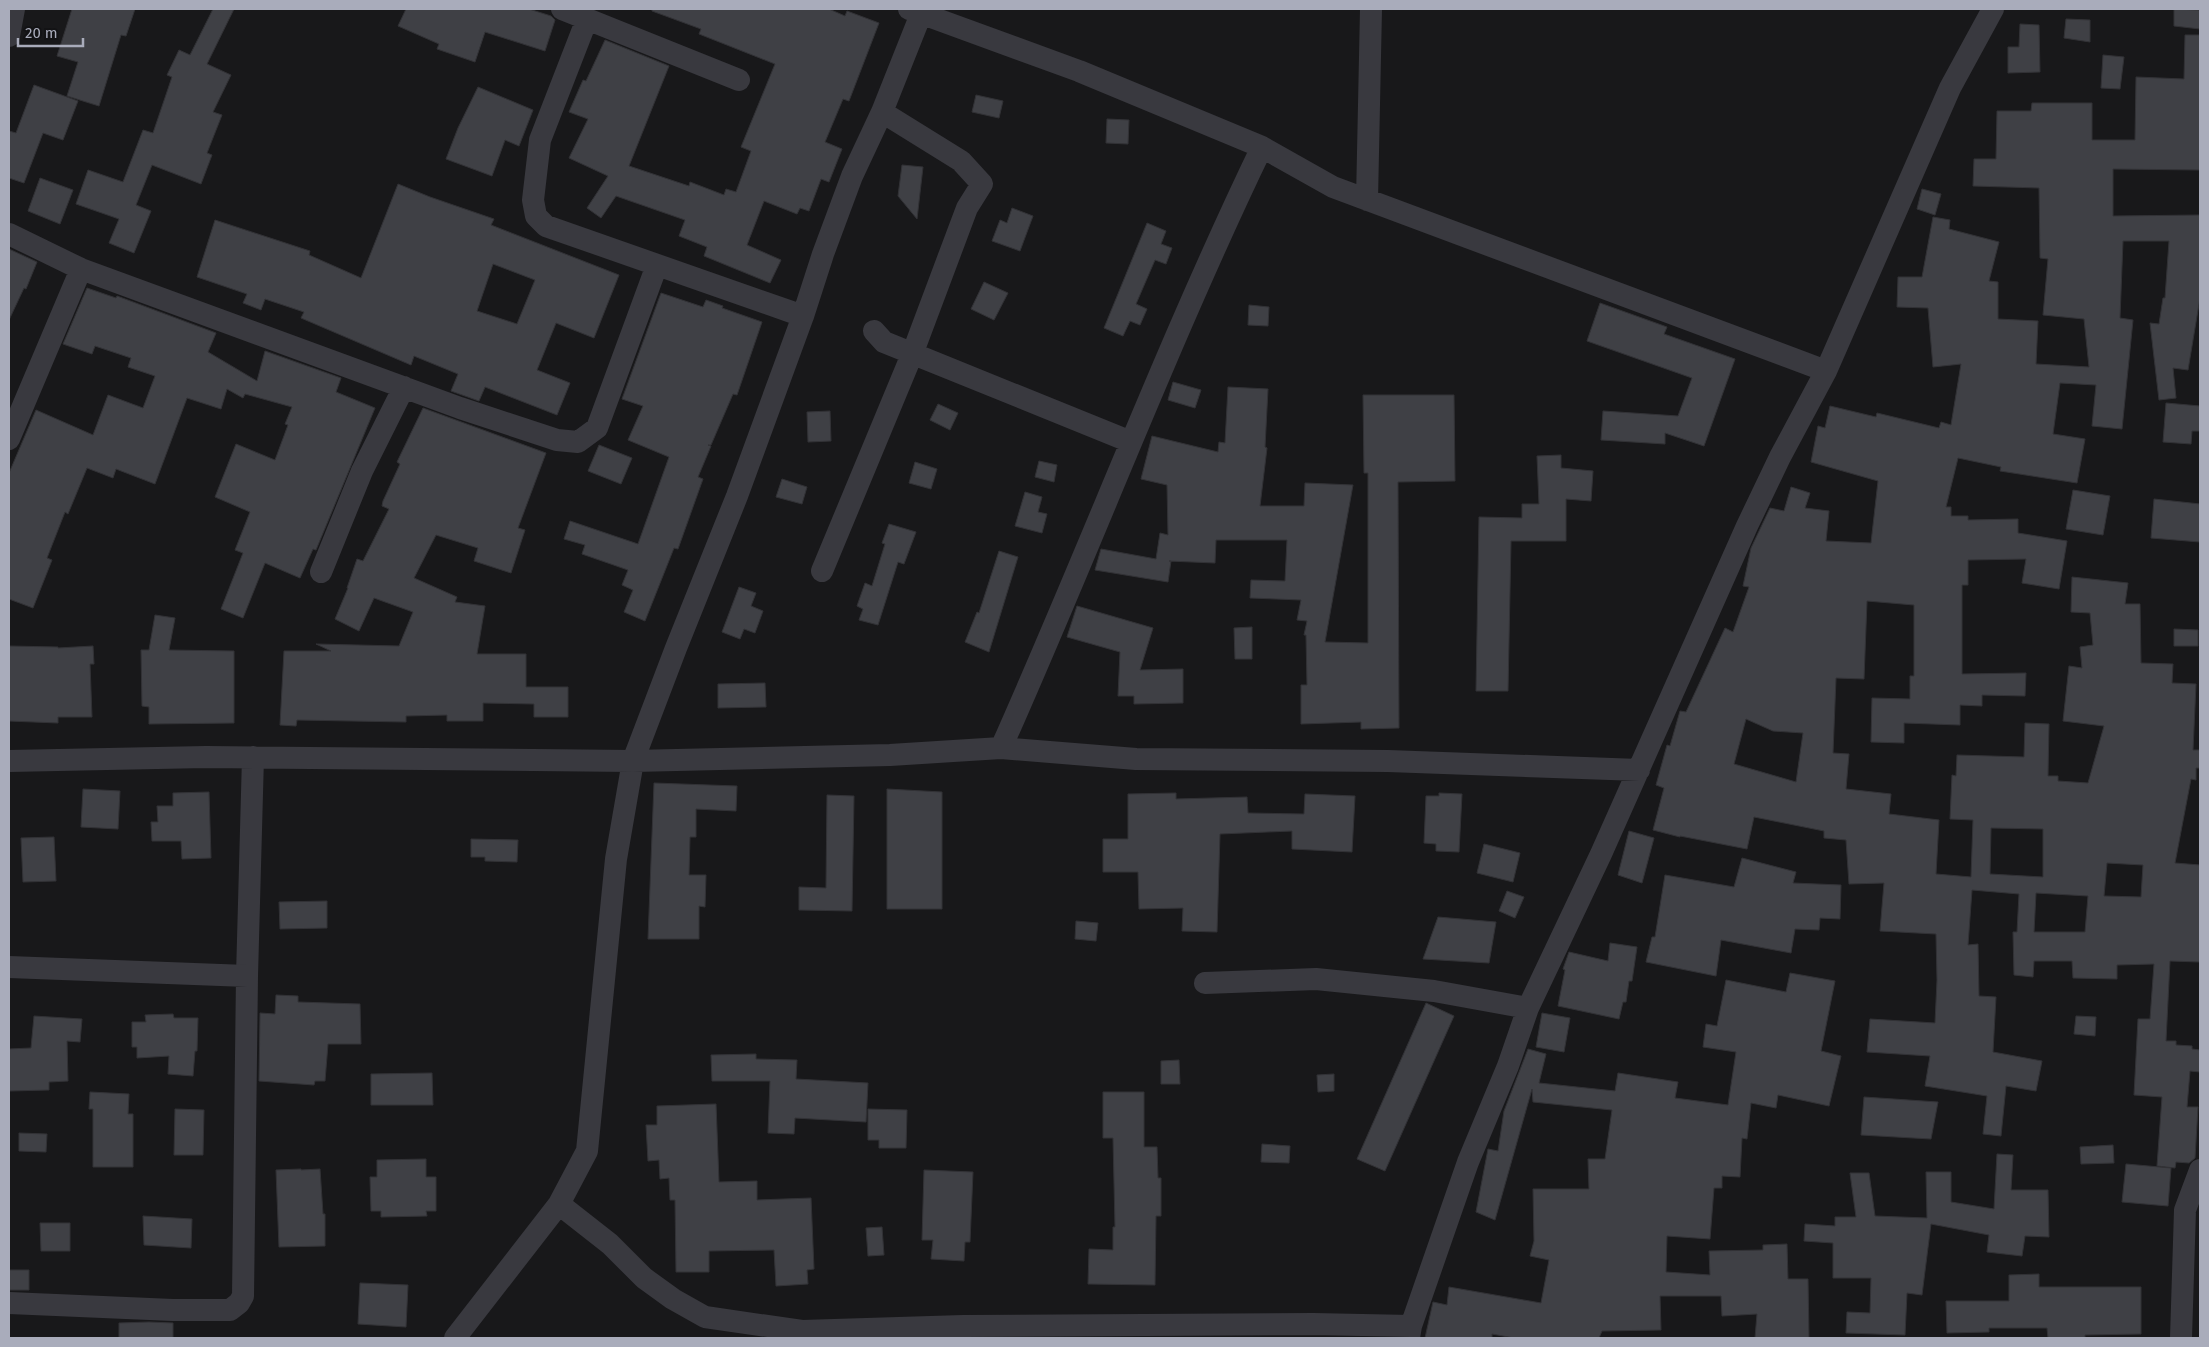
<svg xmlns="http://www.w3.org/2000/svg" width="2209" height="1347" viewBox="0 0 2209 1347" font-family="'Fira Sans',sans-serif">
<rect width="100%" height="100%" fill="#18181a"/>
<path fill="#3f4045" stroke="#323236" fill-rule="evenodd" d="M72,9h63l-9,27 -5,-1 -22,71 -32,-10 11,-34 -21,-6z
M213,9h21l-27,55 24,11 -18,37 9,3 -15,38 5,2 -11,29 -49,-19 -16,40 15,6 -17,42 -25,-10 10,-24 -43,-15 12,-34 35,12 20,-52 10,3 19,-56 -5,-2 12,-25 11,5z
M406,9h123l22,7 4,4 -10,31 -60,-19 -10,30 -38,-13 2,-5 -41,-18z
M652,9h177l16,7 2,-5 32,12 -30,78 -6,-2 -18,43 17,7 -13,33 -8,-3 -12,32 -9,-3 -3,6 -33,-13 -17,44 34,15 -11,23 -66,-27 3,-9 -28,-11 6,-16 -69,-24 -15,22 -14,-10 21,-32 -39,-18 19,-39 -19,-7 14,-32 3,1 19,-41 64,26 -40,100 60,20 1,-4 34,13 2,-6 10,3 15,-41 -10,-4 34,-83 -76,-30 2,-5 -49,-18z
M2174,9l26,1v19l-26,-3z
M2066,19l24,1v22l-26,-4z
M2020,24l19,1 1,47 -32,1v-26h11z
M2185,35h15v135l-87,-1v47l87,-1v83l-12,72 -15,-2 3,30 -17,2 -9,-77 9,1 4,-26h2l4,-57h-46l-3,77 13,2 -11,109 -30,-3 4,-41 -36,-2 -7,51 32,5 -8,44 -77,-12 1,-4 -43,-9 -12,49h5v9h17v4l50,-1v14l49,8 -8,48 -37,-6 4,-24 -58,1v25h-6v89l64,-1 -1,23 -43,-1v11l-22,-1v20l-56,-2v20l-33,-1 1,-44 38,1v-23h4v-71l-47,-4 -3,78 -28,-1 -3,75 16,1 -3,35 45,5 -2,20 50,6 -3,54 35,3 2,-57 -23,-1 2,-44 4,1 1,-21 67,2 1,-34 24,1 -1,52h10v5l30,2 16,-57 -41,-5 6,-55 13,2 -2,-21 13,-2 -3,-32 -19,-1 1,-35 56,6 -3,21h15l1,59 32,1 -1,19 24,1 -3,66h7v18h-4v12l-5,-1 -16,84 25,2v97l-30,-1 -4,80h10v4l16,1v3l8,1v22l-10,-1 -3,36h11l-3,51 -6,5 -13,-1 -1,6 -18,-2 5,-69 -28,-2 4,-76h12l4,-55 -37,1v14l-44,-1 -1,-17h-38l-1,16 -19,-2 -1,-43h4l2,-38 -47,-4 -4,55 10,-1 1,52 17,1 -3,55 49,9 -6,30 -30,-5 -5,50 -18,-2 4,-38 -62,-10 5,-30 -63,-4 3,-33 65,4 2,-43 -1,-46 -56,-3 4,-48 -35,1 -3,-44 -22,-2v-7l-70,-14 -7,32 -67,-13v1l-27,-7 11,-42 -8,-3 11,-40 3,1 10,-35 6,1 39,-84 8,4 16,-45 -6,-1 8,-38 19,-40 14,3 7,-24 19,6 -5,15 24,3 -3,30 45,2 7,-62 -67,-19 7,-36 7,2 5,-22 46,11 1,-4 62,15 2,-6 10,3 10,-61 -28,3 -5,-59 -31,-1 1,-30h24l11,-60 17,3 -1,9 50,13 -10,39 9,1v37l40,2 -2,43 53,3 -5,-48 -41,-4 5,-56 -8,-1 -1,-70 -66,-2 1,-27h22l1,-48h34l1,-8h60v37h43l1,-63 48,2zM1746,719l27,12 30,2 -7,49 -62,-18zM1991,828l52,1v48l-53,-3zM2107,863l36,2 -2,32 -37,-1zM2036,893l52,3 -3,36h-51z
M2103,55l21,2 -4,32 -19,-1z
M34,85l44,16 -15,39 -20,-7 -19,50 -15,-5v-47l7,2z
M478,87l55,23 -14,36 -14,-6 -13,36 -46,-17 12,-31z
M976,95l27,6 -4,17 -27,-6z
M1107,119l22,1 -1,24 -22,-1z
M902,165l21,2 -6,52 -19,-23z
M40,178l33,12 -13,34 -32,-13z
M398,184l32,13 64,22 -3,6 128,50 -25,63 -38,-15 -19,47 33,13 -13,32 -72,-28 -6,14 -28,-10 7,-17 -44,-18 -3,9 -110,-47 3,-6 -39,-13 -4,11 -18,-7 4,-9 -50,-17 18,-57 95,31 -1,4 52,23zM493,264l42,16 -18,44 -40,-13z
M1922,189l19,5 -6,21 -18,-6z
M1012,208l21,8 -13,35 -28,-10 8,-21 7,3z
M1147,223l19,8 -5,13 11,4 -6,16 -11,-4 -19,44 11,5 -7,16 -10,-4 -7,15 -19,-8z
M9,249l28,13 -11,27 -2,-1 -15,32z
M984,282l24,11 -14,27 -23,-11z
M87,288l29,10 1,-2 99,37 -8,19 49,29 8,-30 76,27 -5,14 39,16 -59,142 -3,-1 -13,29 -35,-15 -22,55 -22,-9 22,-56 -8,-3 15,-38 -35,-15 21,-53 39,16 13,-35 -3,-1 7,-17 -47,-13 -2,4 -16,-9 -6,20 -34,-11 -32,86 -39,-15 -3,9 -26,-10 -19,46 -3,-2 -18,46 5,2 -19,48 -24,-9v-126l27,-63 57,25 15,-40 35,13 12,-32 -27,-9 3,-9 -36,-12 -3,8 -29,-10z
M661,293l42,14 3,-7 17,6 -1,2 40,14 -25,73 -4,-1 -22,51h-3l3,1 -13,31 5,2 -25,70 -4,-1 -29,73 -21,-9 9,-22 -11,-5 6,-15 -46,-16 3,-9 -21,-6 6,-18 68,23 31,-87 -41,-17 15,-34 -21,-7z
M1600,303l67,24 -3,7 71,25 -31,87 -39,-13v11l-64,-4 2,-29 75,5 14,-38 -105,-37z
M1249,305l20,2 -1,19 -20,-1z
M1173,382l28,8 -6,18 -27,-8z
M1228,387l40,2 -3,58 2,1 -7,58h44l1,-23 48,2 -28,157 43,1v-170h-4l-1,-78h91l1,86 -57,1 1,246 -38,1v-7l-60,2v-39h6l-1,-50h-2l3,-14 -10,-1 4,-20 -51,-2 1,-18 34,1 2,-41h-71l-1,23 -46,-2h2l-3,21 -73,-12 6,-21 55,10 4,-26 8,2 -1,-50 -26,-6 11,-43 66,16 1,-10 6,1z
M2166,403l34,3v25h-8l-1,13 -28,-2z
M938,404l20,9 -8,17 -20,-10z
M423,408l123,45 -28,75 7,2 -14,43 -37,-12 4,-13 -42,-13 -22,43 43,19 -2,5 30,4 -8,48h49v33h42v30h-34v-13l-51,-1v18h-36v-6l-41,1v6l-109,-2 -1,6 -16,-1 4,-74h47l-15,-7 83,2 14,-34 -39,-14 -15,33 -24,-12 13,-31h-1l10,-29 6,2 26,-52 -7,-3 1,-5 17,-37 -3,-2z
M830,411l1,30 -23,1 -1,-30z
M599,445l33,13 -11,26 -33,-13z
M1561,455v13l32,3 -2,30 -25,-2v42h-55l-3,150h-32l3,-174 43,1v-14h17l-2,-48z
M1039,461l18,4 -3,17 -19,-5z
M915,462l22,7 -6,20 -22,-6z
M782,479l25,8 -5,17 -26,-7z
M2073,490l37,6 -7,39 -37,-6z
M1025,492l17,5 -4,15 9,2 -5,19 -27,-7z
M2154,499l46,5v38l-49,-4z
M889,524l27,8 -12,32 -6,-2 -20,63 -19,-5 4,-11 -6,-3 8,-23 7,3 13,-42 -3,-1z
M999,551l19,6 -29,95 -24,-10 12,-30 2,1z
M739,587l17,6 -5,13 12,5 -8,22 -11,-4 -4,10 -18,-7z
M1077,606l76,22 -13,42 43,-1v34l-49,1v-8h-16l2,-44 -53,-15z
M155,615l20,3 -6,32 65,1v72l-85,1v-17l-7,-1 -1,-56h8z
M1252,627v32h-17l-1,-31z
M2174,629l24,1v16h-24z
M9,646l49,1v1l35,-2 1,18h-4l2,53h-34v6l-49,-2z
M765,683l1,24 -48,1v-24z
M654,783l83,3 -1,25 -40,-2v28h-6l-1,38h17l-1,32 -6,-1v33h-51z
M83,789l37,2 -2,38 -37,-2z
M887,789l55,3v117h-55z
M209,792l2,66 -29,1 -1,-18h-29l-1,-19h7l-1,-16h16v-13z
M1176,793v6l71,-2 1,16 56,1 1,-20 50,2 -3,56 -60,-3v-18l-72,3 -3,98 -35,-1 1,-23 -44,1 -1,-37h-35v-33h25v-45z
M1439,793l23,1 -3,58 -23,-1v-7l-12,-1 2,-47h13z
M827,795l27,1 -2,115 -53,-1v-23l27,1z
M1629,831l25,7 -12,45 -24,-8z
M54,837l2,44 -33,1 -2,-44z
M471,839l47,1 -1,22 -32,-1v-4h-14z
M1484,844l36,9 -7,29 -36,-9z
M1742,858l54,14 -3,11 48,2 -1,34 -20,-1 -1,12 -24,-1 -4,24 -70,-13 -5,36 -70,-14 6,-25h3l10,-62 69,12z
M1507,891l17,6 -9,21 -16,-7z
M327,901v27l-47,1 -1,-27z
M1438,917l58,5 -7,41 -66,-4z
M1076,921l22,2 -2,18 -21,-2z
M1610,943l27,4 -5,34h-3l-3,21h-3l-4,17 -61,-13 7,-36 -2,-1 6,-17 39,9z
M1790,973l45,8 -14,70 20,5 -12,50 -51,-11 -2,13 -25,-5 -4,36 -5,-1 -2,39 -18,-1v12h-8l-4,51 -43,-3 -1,36 44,3 -1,-24 54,-1v-5l24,-1 1,35h20l1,59h-54l2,-24 -35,2 -1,-20h-61l1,34 -59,1 -3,7h-85l-22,-4v4h-67l8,-36 14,3 2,-18 92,16 8,-43 -19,-4 4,-15 -1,-52h56l-1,-30h17l7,-49 -79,-8 -1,-13 -37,131 -19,-8 12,-63 10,2 6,-40 24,-62 18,5 -7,29 76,8 3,-18 60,9 -3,16 53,7 8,-53 -33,-5 3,-23 11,2 9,-46 60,12z
M276,995l22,1v6l62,2 1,40h-33l-3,37h-10l-1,4 -55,-4 1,-68 15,1z
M1426,1003l28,13 -69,155 -28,-12z
M1542,1013l28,5 -6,34 -28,-5z
M173,1014l1,4h24l-1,33h-2l-2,25 -25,-2 1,-18 -32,2v-11h-5v-25h14l-1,-7z
M34,1016l48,3 -2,23 -13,-1 1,40 -19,1v8l-40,1v-42l22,-1z
M2076,1016l20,1 -1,19 -21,-2z
M756,1054v5l41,1 -1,19 72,4 -2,39 -71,-4 -1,16 -26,-1 2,-52h-58l-1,-26z
M1179,1060l1,24h-19v-23z
M432,1073l1,32h-62v-31z
M1334,1074v17l-16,1 -1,-17z
M90,1092l39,2 -1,20h5v53h-40v-58h-4z
M1103,1092h41v55h13l1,31h3v38h-5l-1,69 -67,-1 1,-35 24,1v-23h2l-2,-89h-10z
M1864,1097l74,5 -7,37 -70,-4z
M716,1104l3,78 38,-1v19l54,-2 3,71 -7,1 1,14 -32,2 -2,-36 -65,1v21h-33l-1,-72h-5l-1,-22 -9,1 -1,-19 -11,1 -2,-36h11v-19z
M175,1109l29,1 -1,45h-29z
M868,1109l39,1 -1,38h-27v-8h-11z
M19,1133l28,1 -1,18 -27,-1z
M1262,1144l28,2 -1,17 -28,-1z
M2113,1145l1,18 -33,1 -1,-17z
M1997,1154l16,1 -2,35h37l1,47 -24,-1 -3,20 -35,-4 2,-17 -58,-11 -9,71 -15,-2 -2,42 -59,-2 1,-21 23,1 1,-35h-38v-35l-29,-2 1,-17 30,2v-9h21l-6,-44h19l6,43 52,2 -1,-46h25v30l43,7z
M426,1159v18h10v34h-10l1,5 -46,1v-6h-10l-1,-34h7v-17z
M2126,1164l45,4 -3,38 -46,-4z
M301,1169v1l19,-1 3,45h2v32l-46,1 -3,-77z
M924,1170l49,2 -3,70h-5l-1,19 -33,-2 2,-19h-11z
M143,1216l49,3 -1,29 -47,-3z
M40,1223h30v28h-29z
M882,1227l2,28 -16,1 -2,-28z
M9,1270h20v20h-20z
M2039,1274v13h102v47l-56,1v3h-37l-1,-10h-58v4l-42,1 -1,-32h63v-26z
M360,1283l48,2 -2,42 -48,-3z
M149,1322l24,1v15h-54v-15z"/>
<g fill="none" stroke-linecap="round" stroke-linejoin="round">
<path stroke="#39393f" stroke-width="22" d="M562,9l177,71
M909,9l170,62 183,76 71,40 493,184
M587,19l-47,121 -7,60 3,16 10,10 257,90
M9,36l5,-27
M1367,200l4,-191
M9,234l72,35 379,139 97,32 21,2 19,-14 60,-163
M874,331l10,11 247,100
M9,439l72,-170
M822,571l91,-219 54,-144 15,-24 -21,-23 -79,-49
M321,572l41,-101 42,-84
M1001,748c89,-199 166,-404 261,-601
M9,761l197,-4 427,4 257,-6 111,-7 135,11 252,2 251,9
M9,967l238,9
M1205,983l111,-4 118,12 94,17
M559,1204l51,40 34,34 29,21 32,18 97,14 161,-5 350,-2 98,2
M9,1303l164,7h57l9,-7 4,-7 4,-320 6,-219
M455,1338l104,-134 28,-53 29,-292 17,-98 43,-113 61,-152 66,-180 20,-62 29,-78 30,-64 41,-103
M1409,1338l2,-12 57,-164 40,-96 20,-58 73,-154 146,-328 33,-69 46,-86 124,-283 43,-79
M2181,1338l4,-128 15,-40"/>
</g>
<rect width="2209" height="1347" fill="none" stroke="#a9acbb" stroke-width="20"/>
<path d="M18 38v8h65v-8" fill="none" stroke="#a9acbb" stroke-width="2.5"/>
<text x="25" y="38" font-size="15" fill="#a9acbb" stroke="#131315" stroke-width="4" paint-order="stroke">20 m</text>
</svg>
